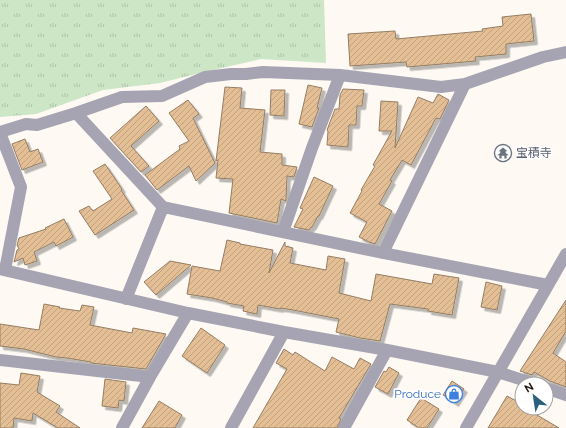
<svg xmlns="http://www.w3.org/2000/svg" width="566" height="428" viewBox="0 0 566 428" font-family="Raleway,'Noto Sans JP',sans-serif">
<defs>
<pattern id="park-tufts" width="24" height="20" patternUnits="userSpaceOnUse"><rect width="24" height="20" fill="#cce6c6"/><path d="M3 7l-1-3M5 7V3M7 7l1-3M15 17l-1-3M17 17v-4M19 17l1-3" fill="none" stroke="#afc5a9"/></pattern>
<pattern id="building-hatch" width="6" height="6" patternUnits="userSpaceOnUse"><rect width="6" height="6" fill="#e4bf95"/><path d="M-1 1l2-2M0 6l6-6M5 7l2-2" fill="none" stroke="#c3a37f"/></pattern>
<filter id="shadow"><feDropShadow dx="3.5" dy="3.5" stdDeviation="0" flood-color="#0004"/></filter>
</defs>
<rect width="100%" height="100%" fill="#fef9f3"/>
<path fill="url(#park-tufts)" d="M0,0h324l2,63 -65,-4 -61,14 -40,10 -57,7 -67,24 -36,3z"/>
<path fill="url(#building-hatch)" stroke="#947d63" filter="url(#shadow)" d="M531,14l3,27 -28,3v10l-31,3 1,4 -69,6 -1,-5 -56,4 -2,-32 47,-3 1,8 87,-8 -1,-2 21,-3 -1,-9z
M308,85l14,3 -5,20h2l-7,19 -13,-3z
M225,87l17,1 -2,20 25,2 -5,42 22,2v11l15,2 -3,10 -7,-1 -1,23v2l-5,-2 -4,24 -48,-10 4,-34 -17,-1 2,-18 -2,1z
M343,89l21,1 -2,16h-5l-1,19h-7l-1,22 -21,-2 1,-14 -1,-1 8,-21h4l1,-14z
M271,90h14l-1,26 -14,-1z
M438,94l11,6 -9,19 -4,-1 -25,47 -9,-5 -12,20 2,1 -13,23 13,7 -17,33 -6,-2 -10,-5 8,-15 -17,-9 12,-22 -1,-1 14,-24 -2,-1 19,-34h-13l2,-30 17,1 -3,46 23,-51 15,6z
M188,100l11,14 -6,4 22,45 -19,18 -7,-15 -32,24 -12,-15 35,-26 -1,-3 10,-5 -20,-28z
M146,106l13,15 -28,25 18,20 -8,6 -31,-34z
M25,139l5,13 8,-3 5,13 -21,8 -10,-26z
M105,164l17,25 -1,1 13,20 -39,25 -16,-24 10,-5 4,5 19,-12 -19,-28z
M314,177l19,9 -14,30h-1l-6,11h-1l-2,3 -15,-3 9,-18 -3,-1z
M64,219l9,18 -17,9 -2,-4 -20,10 3,9 -12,4 -2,-7 -9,4 3,-12 2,-1 -2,-4 2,-7 27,-9 -1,-1z
M227,240l13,3v1l33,6 -4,23 16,-31v4l8,2 -3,15 36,7 2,-14 17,3 -6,34 32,8 5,-27 56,10 2,-10 25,4 -7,37 -24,-4v-2l-38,-5 -10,37 -20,-3 -24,-6 3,-13 -46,-9 -12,-2 -1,1 -22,-4 -1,9 -14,-3 1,-5 -17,-3v-1l-15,-4 -25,-4 5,-28 28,5z
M170,261l21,4 -35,30 -12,-13z
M486,282l16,4 -5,24 -16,-3z
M566,300v31l-13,22 13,9v25l-16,-6 -16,-9 -2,3 -12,-4z
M44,304l16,3 -1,1 21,3 2,-6 12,2 -4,18 42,8 1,-5 33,6 -20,35 -55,-6v-1l-24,-4 -11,-1 -32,-8 -24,-3v-22l39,6z
M201,328l24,17 -18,28 -25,-17z
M284,349l9,6 2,-3 30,19 7,-14 22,12 6,-11 11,6 -32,54 2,1 -4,9h-84l34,-59 -11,-6z
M389,367l10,6 -11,21 -13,-7 9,-16 2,1z
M21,373l19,3 -3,16 23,14 -4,6 24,16h-22l-25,-15 -1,8 -18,-3 -1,10h-13v-45l19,2z
M105,379l21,3 -2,19 -5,-1 -1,8 -16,-2z
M452,381l12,8 -9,14 -12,-8z
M507,396l15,8v4h6l5,3 -1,1 27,16h-71z
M421,398l18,11 -12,19h-8l-12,-8z
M159,401l23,14 -7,13h-33z"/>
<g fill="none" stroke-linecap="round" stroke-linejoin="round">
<path stroke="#a6a4b3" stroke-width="12" d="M76,113l87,94 220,46 165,32
M0,132l26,-8 11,1 39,-12 46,-16 40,-1 43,-19 26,-3h15l17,-2 77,3 101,12 24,-3 78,-27 23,-5
M0,133l21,54 -16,83
M283,232l29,-84 28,-73
M383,253l82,-169
M0,269l188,44 96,19 103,18 111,22 37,12
M126,299l37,-92
M0,360l150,17
M546,388l20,7
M122,428l28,-51 38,-64
M231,428l53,-96
M344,428l43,-78
M466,428l100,-174"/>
</g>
<defs>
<g id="temple-ring" transform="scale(0.9)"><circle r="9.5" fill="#fff" stroke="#6b7280" stroke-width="1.5"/><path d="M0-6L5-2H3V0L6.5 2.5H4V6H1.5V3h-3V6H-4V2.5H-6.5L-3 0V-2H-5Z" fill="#6b7280"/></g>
<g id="shop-ring" transform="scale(0.9)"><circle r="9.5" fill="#fff" stroke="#3f7fe0" stroke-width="1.5"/><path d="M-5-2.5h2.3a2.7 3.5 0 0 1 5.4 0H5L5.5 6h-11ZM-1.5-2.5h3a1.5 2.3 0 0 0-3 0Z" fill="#3f7fe0"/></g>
</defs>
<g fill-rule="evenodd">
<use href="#temple-ring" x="503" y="153"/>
<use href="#shop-ring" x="454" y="394"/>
</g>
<g text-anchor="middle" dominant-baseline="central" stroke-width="3.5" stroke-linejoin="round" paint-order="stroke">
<g font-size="12" fill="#5b616d" stroke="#fff" text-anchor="start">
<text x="516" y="153">宝積寺</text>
</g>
<g font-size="12" fill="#366cbe" stroke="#fff" text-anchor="end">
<text x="441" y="394">Produce</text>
</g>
</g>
<g transform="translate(534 396) rotate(330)"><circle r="19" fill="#ffffff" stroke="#a5a29e"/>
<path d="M0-3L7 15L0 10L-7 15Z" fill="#29607b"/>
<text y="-6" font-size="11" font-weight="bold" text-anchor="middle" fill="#1f170c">N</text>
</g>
</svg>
